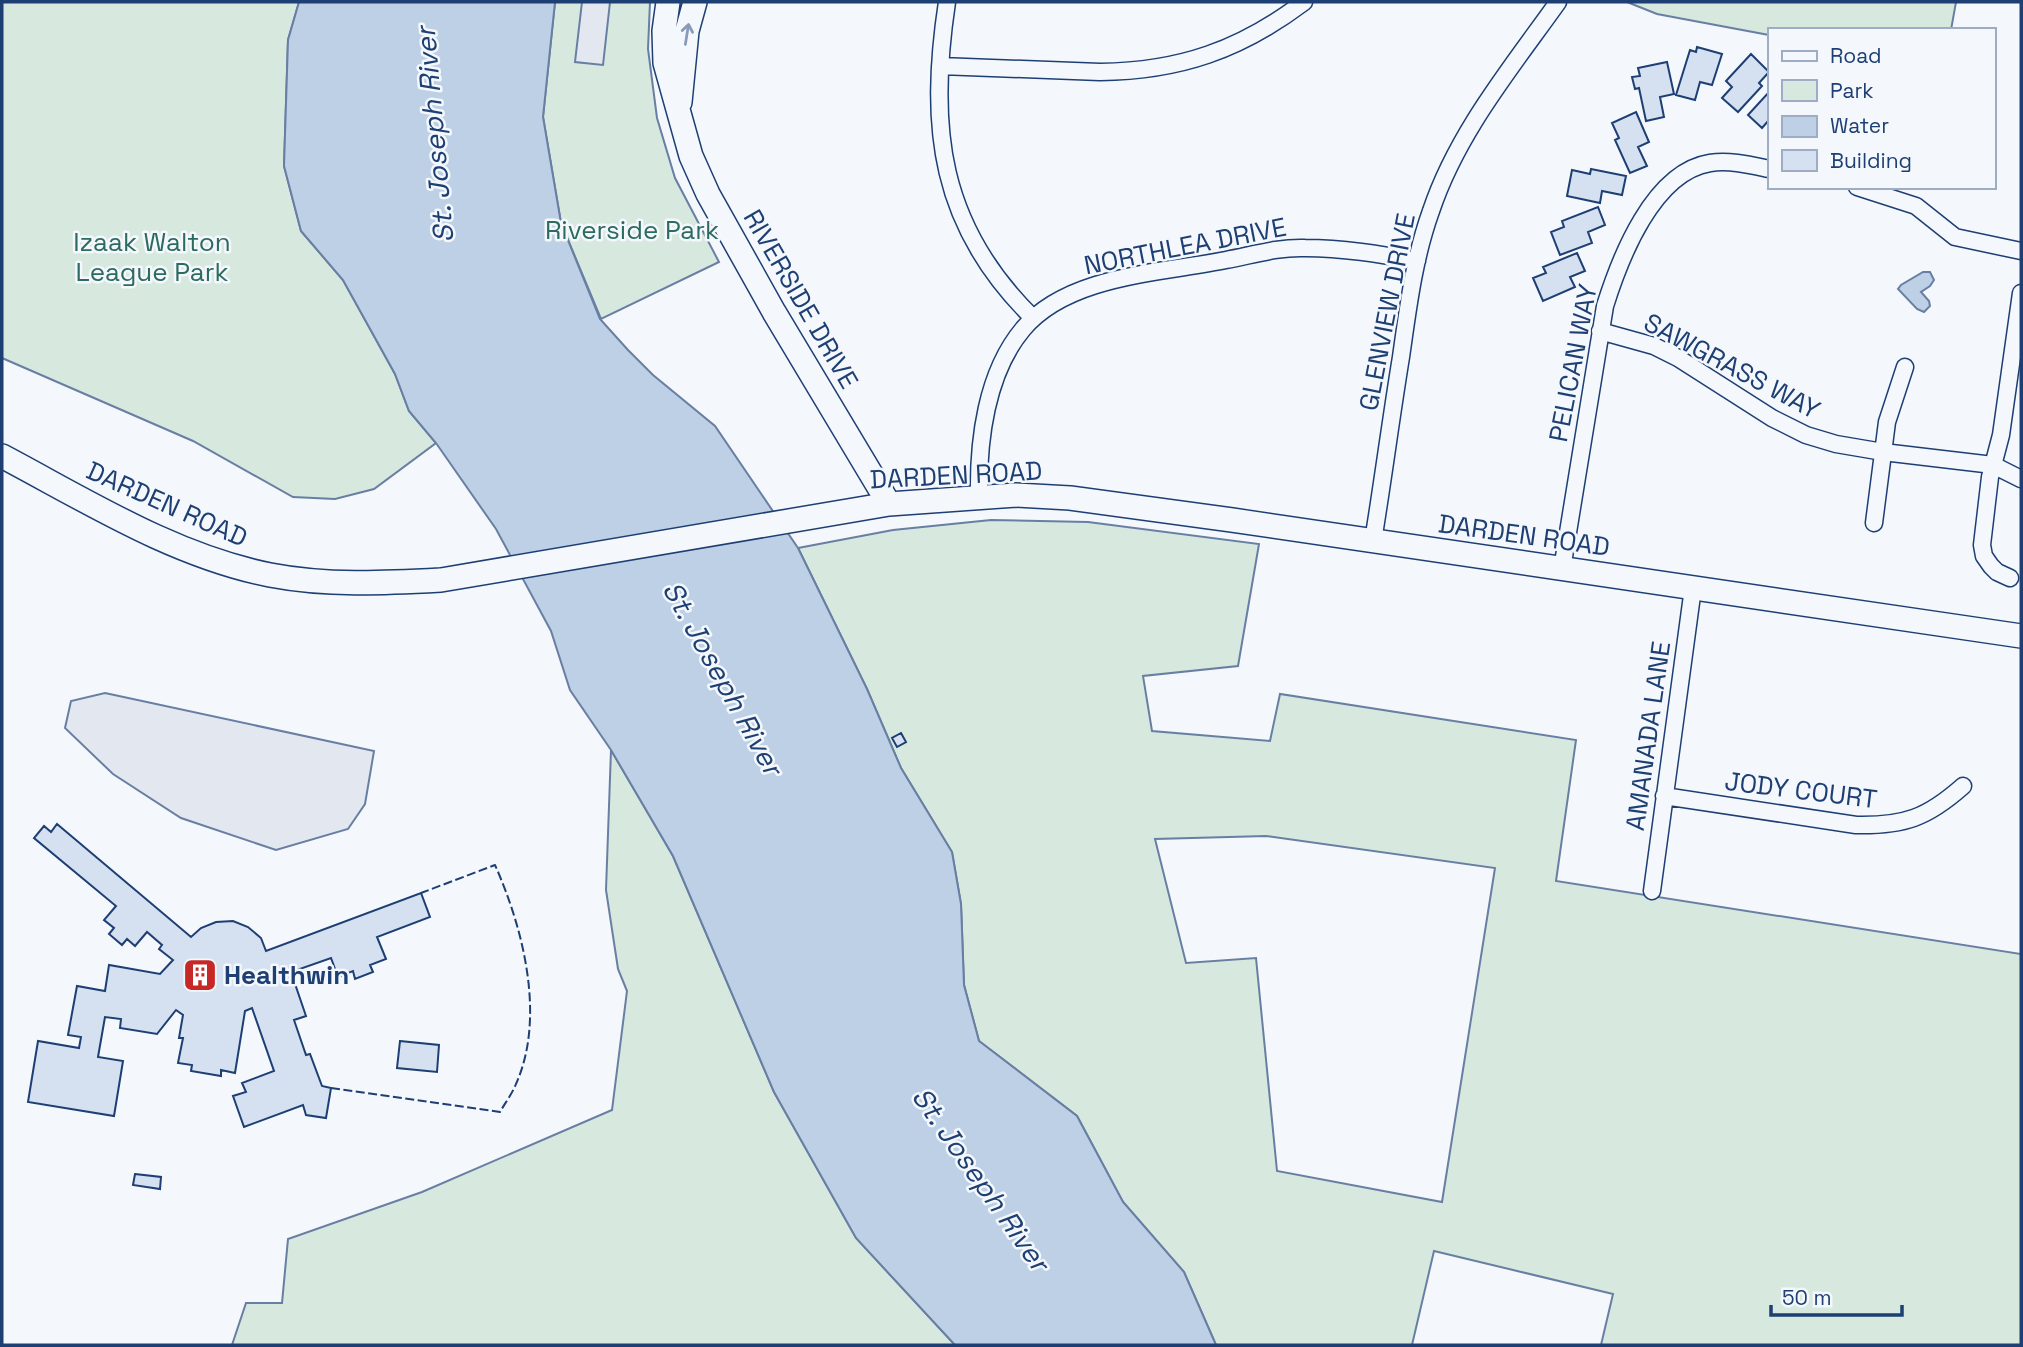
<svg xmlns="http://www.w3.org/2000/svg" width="2023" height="1347" viewBox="0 0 2023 1347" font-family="'Space Grotesk',sans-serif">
<rect width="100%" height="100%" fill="#f4f7fb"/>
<path fill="#d7e8df" stroke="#687fa3" stroke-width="2" fill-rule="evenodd" d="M2,2h297l-11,38 -4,126 17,65 42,49 52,94 14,37 27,32 -62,46 -39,10 -42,-2 -100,-56 -191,-83z
M555,2h95l-2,47 9,69 18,60 44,84 -118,57 -40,-96 -18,-106z
M1627,2h329l-5,28h-182v5l-112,-21z
M991,520l97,2 171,22 -21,122 -95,10 9,55 118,10 10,-47 296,46 -20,141 465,73v391h-420l12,-51 -179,-43 -22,94h-196l-32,-73 -61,-70 -46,-86 -98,-75 -15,-56 -3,-81 -9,-52 -51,-84 -34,-79 -69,-141 95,-18zM1266,836l229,32 -53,334 -165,-31 -21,-213 -70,5 -31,-124z
M611,750l62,106 101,236 82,146 99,107h-723l14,-42h36l6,-64 134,-47 190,-82 15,-119 -9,-22 -12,-79z"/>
<path fill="#e3e8f0" stroke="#687fa3" stroke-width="2" d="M582,2h28l-7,63 -28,-3z
M105,693l269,58 -9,53 -17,25 -72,21 -95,-32 -68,-44 -48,-46 6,-27z"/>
<path fill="#bed0e5" stroke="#687fa3" stroke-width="2" d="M299,2h256l-12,115 18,106 39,96 28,31 25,25 62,51 83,122 69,141 34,79 51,84 9,52 3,81 15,56 98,75 46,86 61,70 32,73h-261l-99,-107 -82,-146 -101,-236 -62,-106 -41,-60 -19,-59 -55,-102 -60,-86 -27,-32 -14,-37 -52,-94 -42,-49 -17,-65 4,-126z
M1923,272h7l4,8 -4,6 -9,6 8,9 1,5 -6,6 -7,-3 -19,-20 3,-4z"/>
<path fill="#d5e0f0" stroke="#1d3f73" stroke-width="2" d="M1697,47l25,7 -10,31 -12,-3 -5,18 -19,-5 14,-45 6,2z
M1751,54l18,18 -10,11 3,3 -24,26 -16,-14 10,-11 -6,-6z
M1667,62l7,32 -14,3 4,20 -18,4 -7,-33 -4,1 -3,-12 8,-1 -2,-8z
M1769,92v28l-7,8 -14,-13z
M1636,112l13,30 -11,5 9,19 -17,7 -15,-33 4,-2 -7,-15z
M1591,169l35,7 -4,19 -20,-4 -2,12 -33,-7 5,-26 18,4z
M1598,207l7,18 -17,7 4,11 -32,12 -9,-23 13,-5 -2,-6z
M1577,253l8,18 -15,6 5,10 -32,14 -10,-23 13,-5 -3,-6z
M901,733l5,9 -9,5 -5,-9z
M57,824l134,113 10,-9 15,-6 17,-1 15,6 13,11 5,13 155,-58 9,24 -53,20 9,22 -16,6 3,7 -18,7 -2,-8 -15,6 -7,-19 -40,14 15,44 -12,4 12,35 4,-1 12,32 9,2 -5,30 -20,-3 -3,-10 -59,22 -11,-31 13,-4 -4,-9 32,-12 -22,-63 -7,3 -10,62 -14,-3v6l-30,-5 1,-6 -14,-2 5,-25h-4l4,-23 -7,-5 -19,24 -37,-6 1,-9 -16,-2 -7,40 25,4 -9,55 -86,-14 10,-61 41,7 2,-11 -13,-2 9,-49 28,5 4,-26 51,9 13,-14 -14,-11 3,-4 -15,-13 -12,14 -8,-7 -5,6 -13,-11 5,-6 -10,-8 12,-14 -82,-68 10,-12 7,6z
M400,1041l39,4 -2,27 -40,-4z
M135,1174l26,3 -1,12 -27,-4z"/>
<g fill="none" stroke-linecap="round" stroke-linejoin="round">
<g stroke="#1d3f73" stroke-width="19">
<path id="street" d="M947,2c-19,125 -8,224 86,316
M940,66l160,6c80,-1 140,-22 204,-70
M1857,187l59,19 39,31 66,14
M1600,331l54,15 24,12 94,60 34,17 30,9 47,8 110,13 28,14
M979,496c-1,-55 7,-123 44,-167 45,-54 139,-56 203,-69 27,-5 52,-13 79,-12 38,0 74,6 112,13
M1874,523l13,-101 18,-55
M1373,541c10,-61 18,-123 28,-184 7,-49 13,-99 30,-146 26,-78 80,-143 127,-209
M1562,569l43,-263c15,-48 48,-134 105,-143 20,-3 40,2 59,6
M2010,578l-13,-6 -6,-6 -7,-10 -2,-11 8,-68 11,-42 20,-142
M1664,796l192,29c48,1 71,-7 107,-39
M1652,891l41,-303"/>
</g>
<g stroke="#1d3f73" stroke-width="26">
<path id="secondary" d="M668,2l-4,29 1,32 26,93 17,38 66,118 115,192
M680,102l7,-71 8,-29
M2,456c85,45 172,100 268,119 57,11 114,8 171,5l448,-76 127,-9 54,3 162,22 789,116"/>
</g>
<use href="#street" stroke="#f4f7fb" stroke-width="16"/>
<use href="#secondary" stroke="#f4f7fb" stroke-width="23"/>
<path stroke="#1d3f73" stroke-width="2" stroke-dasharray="9 3.5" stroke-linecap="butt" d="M331,1088l169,24c5,-9 12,-18 16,-28 30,-67 7,-156 -21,-219l-74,28"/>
</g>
<defs><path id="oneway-shaft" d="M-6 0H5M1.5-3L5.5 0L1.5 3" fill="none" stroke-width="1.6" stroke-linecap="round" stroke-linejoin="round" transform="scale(1.75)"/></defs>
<use stroke="#889bb7" href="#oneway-shaft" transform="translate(687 34) rotate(-81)"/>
<defs>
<g id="building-square" transform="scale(1.75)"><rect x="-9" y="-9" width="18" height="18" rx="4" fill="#c62828" stroke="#f4f7fb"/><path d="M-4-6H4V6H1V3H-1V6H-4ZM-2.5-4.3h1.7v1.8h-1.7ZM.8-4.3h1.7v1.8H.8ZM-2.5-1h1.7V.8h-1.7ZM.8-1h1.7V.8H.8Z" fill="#fff"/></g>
</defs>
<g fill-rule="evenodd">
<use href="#building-square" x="200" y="975"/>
</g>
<g text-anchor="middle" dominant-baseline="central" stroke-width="5" stroke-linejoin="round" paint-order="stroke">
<g font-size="26" fill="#2c6c60" stroke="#f4f7fb">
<text x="632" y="230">Riverside Park</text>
<text x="152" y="242">Izaak Walton<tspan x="152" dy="30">League Park</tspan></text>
</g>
<g font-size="26" fill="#1d3f73" stroke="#f4f7fb">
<text transform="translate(1185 246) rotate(-11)">NORTHLEA DRIVE</text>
<text transform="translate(801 299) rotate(60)">RIVERSIDE DRIVE</text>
<text transform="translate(1387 312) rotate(-79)">GLENVIEW DRIVE</text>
<text transform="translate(1573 363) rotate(-79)">PELICAN WAY</text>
<text transform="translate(1732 366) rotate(28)">SAWGRASS WAY</text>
<text transform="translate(956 475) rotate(-3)">DARDEN ROAD</text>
<text transform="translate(167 504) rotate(24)">DARDEN ROAD</text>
<text transform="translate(1524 535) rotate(8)">DARDEN ROAD</text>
<text transform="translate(1648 736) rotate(-82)">AMANADA LANE</text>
<text transform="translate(1801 790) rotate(7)">JODY COURT</text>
</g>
<g font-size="26" font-weight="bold" fill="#1d3f73" stroke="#f4f7fb" text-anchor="start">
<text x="224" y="975">Healthwin</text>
</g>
<g font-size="28" font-style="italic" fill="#1d3f73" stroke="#f4f7fb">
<text transform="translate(434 135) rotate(-95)">St. Joseph River</text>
<text transform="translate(723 678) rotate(61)">St. Joseph River</text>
<text transform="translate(981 1179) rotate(55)">St. Joseph River</text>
</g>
</g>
<rect width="2023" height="1347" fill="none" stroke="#1d3f73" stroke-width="7"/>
<rect x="1768" y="28" width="228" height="161" fill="#f4f7fb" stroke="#9eadc5" stroke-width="2"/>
<rect x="1782" y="51" width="35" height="10" fill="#f4f7fb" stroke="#9eadc5" stroke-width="2"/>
<text x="1830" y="63" font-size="21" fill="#1d3f73">Road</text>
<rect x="1782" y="80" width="35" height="21" fill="#d7e8df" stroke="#9eadc5" stroke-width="2"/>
<text x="1830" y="98" font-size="21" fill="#1d3f73">Park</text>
<rect x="1782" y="116" width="35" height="21" fill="#bed0e5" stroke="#9eadc5" stroke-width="2"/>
<text x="1830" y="133" font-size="21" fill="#1d3f73">Water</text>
<rect x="1782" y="150" width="35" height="21" fill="#d5e0f0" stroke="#9eadc5" stroke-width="2"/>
<text x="1830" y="168" font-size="21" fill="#1d3f73">Building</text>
<path d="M1771 1305v10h131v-10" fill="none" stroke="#1d3f73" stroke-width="3.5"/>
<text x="1782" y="1305" font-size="21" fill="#1d3f73" stroke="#f4f7fb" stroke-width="5" paint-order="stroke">50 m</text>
</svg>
